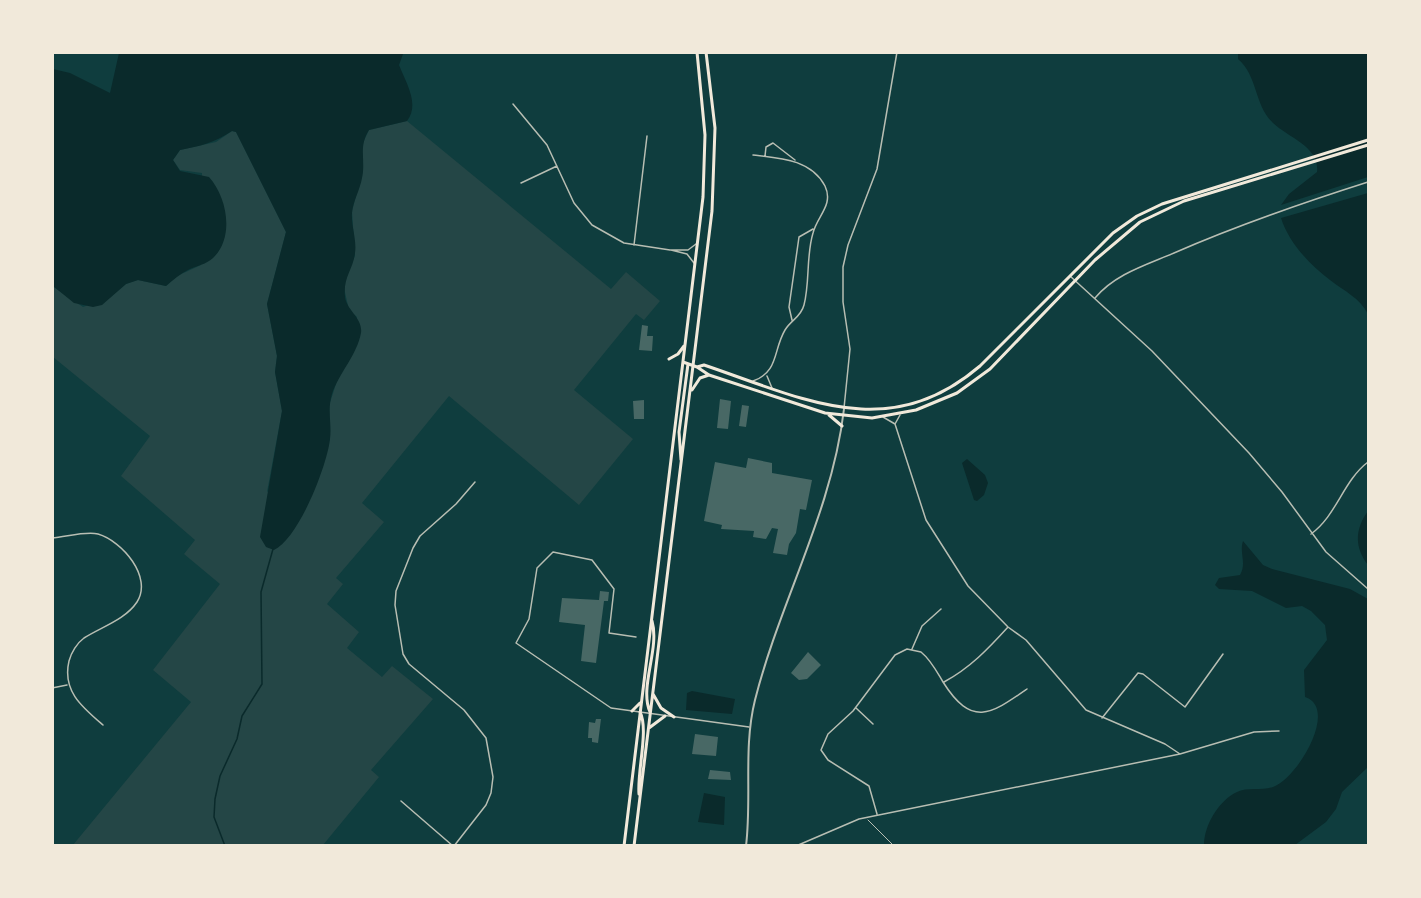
<svg xmlns="http://www.w3.org/2000/svg" width="1421" height="898" viewBox="0 0 1421 898" font-family="Spectral,serif">
<rect width="100%" height="100%" fill="#0f3d3e"/>
<path fill="#244646" d="M407,121l204,168 15,-17 34,29 -16,19 -8,-6 -62,76 59,49 -54,66 -130,-109 -87,107 22,19 -48,56 7,6 -16,20 32,28 -12,16 35,29 10,-11 41,33 -62,71 8,7 -56,68h-250l118,-143 -38,-32 67,-86 -36,-30 11,-14 -74,-64 29,-40 -97,-79 -1,-71 31,21 26,-9 17,-14 12,-4 28,6 11,-10 24,-11 1,-92 -22,-3 -7,-10 7,-10 36,-8 16,-11 4,1 50,100 -19,72 10,52 -2,16 7,39 -15,81 63,-52 -1,-34 28,-89 -8,-7 -5,-22 1,-13 10,-19 -3,-45 11,-41 -2,-23 8,-17z"/>
<path fill="#0a2a2b" d="M119,53h291l-7,1 -4,11c7,18 21,39 8,56l-38,9c-11,17 -3,30 -7,48 -2,12 -9,23 -10,35 -1,13 5,27 3,40 -2,17 -12,24 -10,44 2,14 18,21 16,36 -4,22 -22,40 -29,61 -5,16 0,30 -2,45 -3,27 -31,99 -56,111l-8,-3 -6,-10 22,-126 -7,-39 2,-16 -10,-52 19,-72 -50,-100 -4,-1c-18,12 -32,15 -52,19l-7,10 7,11 29,6c18,20 26,60 4,81 -6,6 -17,8 -25,12 -8,4 -15,10 -22,16l-28,-6 -12,4 -24,21 -9,2 -19,-4 -21,-17v-217l17,4 40,20z
M1238,53h130v124l-87,28 8,-11 28,-22c3,-25 -28,-34 -44,-49 -19,-18 -15,-47 -35,-64z
M1368,193v121c-8,-16 -24,-23 -38,-34 -20,-15 -41,-37 -49,-62z
M967,459l18,16 3,8 -4,12 -7,6 -3,-1 -12,-37z
M1368,511v54c-14,-18 -13,-36 0,-54z
M1243,541l20,24 9,4 78,20 18,10v168l-26,25 -6,17 -10,13 -31,23h-91c0,-19 14,-44 33,-53 10,-5 25,-1 36,-5 25,-9 66,-79 32,-90l-1,-27 23,-30 -2,-15 -14,-14 -9,-5 -16,2 -34,-17 -33,-2 -4,-4 4,-7 21,-3c7,-12 -1,-22 3,-34z
M692,691l43,8 -3,15 -46,-4 1,-17z
M704,793l21,4 -1,28 -26,-3z"/>
<g fill="none" stroke-linecap="round" stroke-linejoin="round">
<path stroke="#0a2a2b" stroke-width="1.5" d="M225,846l-11,-29 1,-18 5,-23 17,-37 5,-23 20,-32 -1,-92 12,-43"/>
</g>
<path fill="#486865" d="M642,325l6,1 -1,10h6l-1,15 -13,-1z
M720,399l11,2 -3,28 -11,-1z
M644,400v19h-10l-1,-18z
M742,405l7,1 -3,21 -7,-1z
M748,458l24,5v10l40,7 -6,30 -6,-1 -4,24 -7,11 -2,11 -14,-2 5,-24 -6,-1 -6,11 -13,-2 1,-6 -33,-2 1,-4 -18,-4 11,-59 31,6z
M600,591l9,1 -1,9h-4l-8,62 -15,-2 4,-36 -26,-3 3,-24 37,2z
M808,652l13,13 -14,14 -8,1 -8,-7z
M596,719h5l-3,24 -6,-1v-4h-4l1,-16 6,1z
M695,734l23,3 -2,19 -24,-2z
M710,770l20,2 1,8 -23,-1z"/>
<g fill="none" stroke-linecap="round" stroke-linejoin="round">
<path stroke="#b8beb3" stroke-width="1" d="M868,820l26,26"/>
<path stroke="#b8beb3" stroke-width="1.5" d="M513,104l34,41 27,58 18,22 32,18 46,7h18l8,-6
M753,155c26,3 58,4 72,31 9,19 -8,30 -12,47 -7,23 -3,49 -9,72 -3,12 -13,15 -19,25 -12,20 -6,42 -32,51
M765,156l1,-9 7,-4 22,17
M521,183l36,-17
M634,245l13,-109
M671,250l16,4 7,9
M1070,276l82,75 97,102 33,39 44,60 42,37
M1095,298c20,-24 51,-33 79,-45 64,-28 128,-50 194,-71
M792,320l-3,-13 10,-70 14,-8
M767,376l5,12
M1368,397v1
M844,408l6,-59 -7,-47v-35l5,-22 29,-76 20,-117
M883,417l12,7 31,96 42,66 40,41 18,13 60,70 79,34 15,10
M895,424l5,-9
M1311,534c26,-19 32,-53 57,-72
M52,538c14,-1 33,-7 46,-4 24,7 55,43 39,68 -12,18 -36,25 -53,36 -7,5 -13,15 -15,23 -7,30 13,46 34,64
M636,637l-27,-4 5,-44 -22,-29 -39,-8 -16,16 -8,51 -13,24 95,65 138,19
M912,649l10,-23 19,-17
M944,682c26,-14 44,-33 64,-55
M52,688l15,-3
M856,708l17,16
M1102,718l36,-45 5,1 42,33 38,-53
M401,801l52,45
M877,814l-8,-28 -41,-26 -7,-10 7,-16 25,-23 42,-56 12,-6 14,3c10,8 16,20 22,30 29,46 48,32 84,7
M454,846l32,-41 5,-12 2,-16 -7,-39 -22,-28 -55,-46 -6,-10 -8,-49 1,-14 17,-43 7,-12 36,-32 19,-22
M796,846l63,-27 321,-65 74,-22 25,-1"/>
<path stroke="#b8beb3" stroke-width="2" d="M746,846c6,-49 -3,-98 9,-146 25,-99 77,-188 89,-291"/>
<path stroke="#f1e9da" stroke-width="3" d="M669,359l9,-5 6,-8
M683,362l14,5 7,-2c98,33 184,80 276,1l133,-133 24,-17 25,-12 206,-64
M697,367l12,8 116,38 47,5 44,-8 41,-17 33,-24 105,-109 45,-38 44,-21 184,-56
M692,390l8,-12 9,-3
M829,415l13,11
M681,460l-2,-28 9,-68
M653,694l8,14 13,9
M632,711l8,-8
M650,712c-11,-25 10,-63 2,-91
M649,728l16,-12
M639,794c-2,-23 10,-64 1,-82
M624,846l79,-649 2,-62 -8,-83
M634,846l78,-635 3,-83 -9,-76"/>
</g>
<rect width="1421" height="898" fill="none" stroke="#f1e9da" stroke-width="108"/>
</svg>
